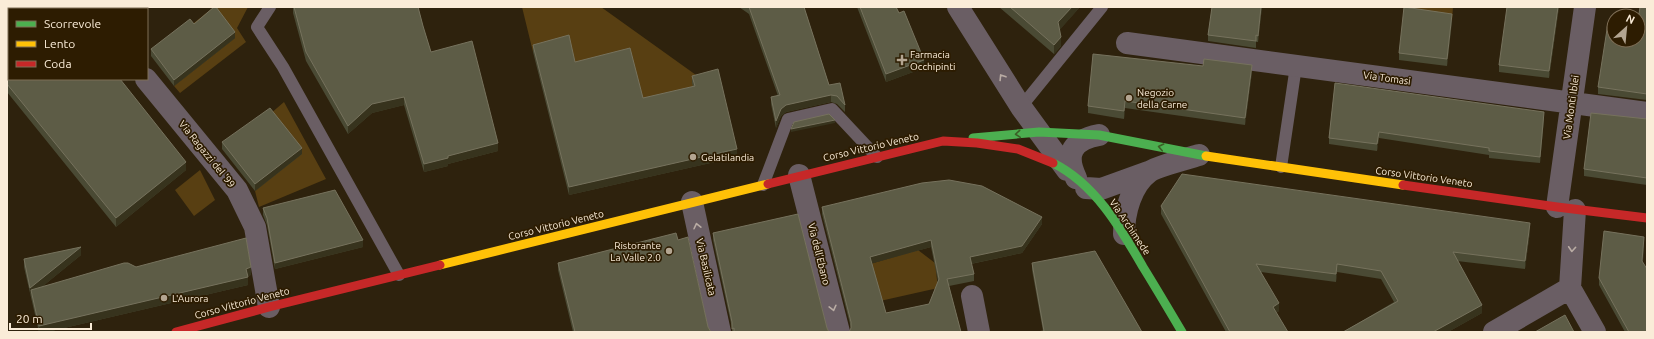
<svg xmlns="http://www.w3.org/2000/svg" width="1654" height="339" viewBox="0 0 1654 339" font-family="Ubuntu,sans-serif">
<rect width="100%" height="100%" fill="#2e220d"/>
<path fill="#583f12" d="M214,7h34l-11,21 9,14 -66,51 -6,-7 61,-48 -41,-7 -4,-5z
M522,7h79l95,68 2,30 -55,1 -68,-36 -6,-27 -36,9z
M1405,7h48l-1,14 -48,-7z
M284,102l42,77 -67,28 -4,-16 46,-37 -31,-40z
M200,170l15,30 -21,16 -19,-26z
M918,250l17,13 3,25 -58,13 -10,-37z"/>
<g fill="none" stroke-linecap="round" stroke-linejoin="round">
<path stroke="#6a5e64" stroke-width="12" d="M270,7l-13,20 26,40 116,208
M1021,107l81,-100
M1281,167l15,-101
M763,185l25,-66 44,-10 45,48"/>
<path stroke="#6a5e64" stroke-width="22" d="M87,7l2,2
M958,7l63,100 46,63
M1127,43l520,70
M146,79l91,111 18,37 14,80
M799,175l40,157
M1076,178c-12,-25 -3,-38 23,-43
M1086,188l15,1 47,-17
M692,202l28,130
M1557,207l28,-200
M1124,234c0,-21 7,-49 25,-62 6,-5 40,-14 50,-17
M1570,288l25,44
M972,296l7,36
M1494,332l76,-44 5,-78"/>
<path stroke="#4caf50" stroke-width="9" d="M973,138l66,-6 60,3 107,21
M1053,163c42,21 67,64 90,104 13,21 26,43 39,65"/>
<path stroke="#ffc107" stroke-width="9" d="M1206,156l197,29
M440,265l328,-81"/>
<path stroke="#c62828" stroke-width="9" d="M768,184l175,-43 34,2 41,6 35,14
M1403,185l154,22 90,11
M176,332l93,-25 171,-42"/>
</g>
<path fill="#4a4a34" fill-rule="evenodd" d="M7,7l2,2v56l-2,-3z
M293,7h125l5,19 8,26 67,99 -50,13v2l-24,6 -20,-67 -32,8 -24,21 -42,-73 -13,-48z
M739,7h65l25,78 16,20v7l-8,-8 -6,-2 -45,10 -5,4 -5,12 -5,-24v-7l7,-1 -29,-82z
M857,7h39l28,61 -38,14z
M999,7h81l-21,23 2,16 -7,8z
M1212,7h50l-4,35h-2v6l-48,-7v-6z
M1559,7l-10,71 -50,-6v-7z
M1647,7v93l-49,-6v-7l40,-47z
M1452,21l-5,45 -48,-6v-7z
M235,38l-61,48 -23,-30v-7z
M533,45l42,17 68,36 50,-11 -1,-4v-7l45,81 -168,38 -36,-143z
M1252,72l-7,53 -120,-17 -1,11 -36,-6v-7z
M7,76l179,94 -70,57 -109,-135z
M1335,83l209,36 -4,44 -51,-5v-3l-110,-17 -2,13 -48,-7v-6z
M1646,119h1v66l-63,-9v-7z
M222,142l80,12 -47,37 -33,-42z
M1161,206l369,25 -5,38 -68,-8 25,52 -34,19h-105l51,-30 -13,-23 -44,-7 -1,10 -75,-10 18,39 -3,2 12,19h-62l-65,-118z
M822,207l220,17 -20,29 -51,11 3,10v7l-25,5 12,46 -110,-4 -29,-114zM931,247l7,34 -9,23 -43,9 -14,-50z
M263,208l100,39 -88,22 -8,-44 -4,-10z
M713,233l114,95 2,4h-97v-4l-19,-88z
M678,240l30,87 3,5h-138l-15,-62v-7z
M1644,244l-1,18 4,70h-22l-26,-47v-7z
M81,255l-38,31 93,-19 115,8 -4,1 1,9 -201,47h-8l-15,-65v-8z
M1032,263l110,69 -99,-1 -11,-61z"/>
<path fill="#37331d" d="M1072,7h8l-22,25v-10z
M1261,7h1l-4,35v-6z
M1558,7h1l-10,71v-7z
M1452,14v7l-5,45v-7z
M235,32v6l-61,48v-6z
M1061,37v9l-7,8v-9z
M924,60v8l-38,14v-8z
M1252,65v7l-7,53v-7z
M831,95v7l-45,10 -5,4 -5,12v-7l5,-12 5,-4z
M404,97v8l-32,8 -24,21v-8l24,-22z
M1125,101v7l-1,11v-8z
M1544,112v7l-4,44v-6z
M835,120v3l-44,9v-3z
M1379,132v6l-2,13v-7z
M498,143v8l-50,13v2l-24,6v-8l24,-8z
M302,148v6l-47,37v-7z
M737,149v8l-168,38v-8z
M186,162v8l-70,57v-9z
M1042,217v7l-20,29 -52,11v-7z
M1530,223v8l-5,38v-8z
M1644,237v7l-2,24v-7z
M363,240v7l-88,22v-6z
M931,240v7l-61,17v-7z
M81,247v8l-49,40 -1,-5 -1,6v-8z
M1337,264v8l-1,10v-8z
M251,267v8l-5,2v-8z
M248,277v8l-201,47h-8v-6z
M1279,303v8l-6,4v-8z
M1482,305v8l-34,19h-15z"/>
<path fill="#5d5c46" stroke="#76725d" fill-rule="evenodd" d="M7,7h35l2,2h-35v47l-2,-2z
M214,7h2l19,25 -61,48 -23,-31 39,-30 4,5z
M294,7h124l5,19 8,26 41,-11 26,102 -50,13v2l-24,6 -20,-67 -32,7 -24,22 -42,-74z
M749,7h55l25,78 11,-2 5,22 -8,-9 -6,-1 -45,10 -5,4 -5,12 -5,-24 9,-2z
M860,7h36l3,6 5,-2 20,49 -38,14z
M1010,7h62l-14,15 3,15 -7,8z
M1212,7h49l-3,29 -2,-1v6l-48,-6z
M1404,7l48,7 -5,45 -48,-6z
M1507,7h51l-9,64 -50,-6z
M1640,7h7v87l-49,-7 10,-64 6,1v16h24v-19z
M569,35l6,27 55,-14 13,50 52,-12 -3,-10 26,-7 19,80 -168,38 -36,-142z
M1093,54l110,12 1,-7 48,6 -7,53 -120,-17 -1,10 -36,-5z
M9,74v5h111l66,83 -70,56 -109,-134v-8z
M1335,83l209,29 -4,45 -51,-6v-3l-110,-16 -2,12 -48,-6z
M270,108l32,40 -47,36 -33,-42z
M1591,113l56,6v59l-63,-9z
M829,114l6,6 -44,9 3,-7z
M1182,174l348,49 -5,38 -72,-9 29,53 -49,27h-90l55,-31 -17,-30 -44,-7 -1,10 -80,-10 23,39 -6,4 15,25h-58l-69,-126z
M949,180l33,6 60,31 -20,29 -52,11 4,17 -27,5 14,53h-112l2,-4v-6l-29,-115 100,-24zM931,240l8,39 -10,25 -43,9 -16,-56z
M335,190l28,50 -88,23 -8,-45 -4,-10z
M798,214l29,114 2,4h-95v-4l-2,1v-7l-19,-89z
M1604,231l40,6 -2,24 5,8v63h-18l-30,-54z
M676,233l2,7 10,-3 20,90 3,5h-136l-17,-69z
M246,238l5,29 -5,2 2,8 -209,49 -8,-36 93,-27h4l8,4z
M81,247l-51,41 -6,-29z
M1095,251l47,81h-106l8,-1 -12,-68z
M1565,315l9,17h-39z"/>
<defs><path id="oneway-chevron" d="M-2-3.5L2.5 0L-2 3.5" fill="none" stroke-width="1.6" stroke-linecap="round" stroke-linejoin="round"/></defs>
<g stroke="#b9aca4">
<use href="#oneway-chevron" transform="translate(1002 77) rotate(-122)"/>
<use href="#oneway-chevron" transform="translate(697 226) rotate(-103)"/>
<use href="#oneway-chevron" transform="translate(1572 249) rotate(94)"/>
<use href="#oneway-chevron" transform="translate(833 308) rotate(76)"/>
</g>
<g stroke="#3b5e25">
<use href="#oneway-chevron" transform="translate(1018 134) rotate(175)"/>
<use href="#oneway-chevron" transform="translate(1161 147) rotate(-168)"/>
</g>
<g fill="#b3a591" stroke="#2d1c01" stroke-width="1.5">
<path d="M900 54h4v4h4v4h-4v4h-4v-4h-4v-4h4z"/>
<circle cx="1129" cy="98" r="4"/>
<circle cx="693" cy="157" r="4"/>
<circle cx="669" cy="251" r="4"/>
<circle cx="164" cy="298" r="4"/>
</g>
<g text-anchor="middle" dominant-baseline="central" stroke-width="3.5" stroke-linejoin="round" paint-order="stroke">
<g font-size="10" fill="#faecd8" stroke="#2d1c01" text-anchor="start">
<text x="910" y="54">Farmacia<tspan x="910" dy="12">Occhipinti</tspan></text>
<text x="1137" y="92">Negozio<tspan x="1137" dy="12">della Carne</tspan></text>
<text x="701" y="157">Gelatilandia</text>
<text x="661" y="245" text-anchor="end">Ristorante<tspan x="661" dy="12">La Valle 2.0</tspan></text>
<text x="172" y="298">L'Aurora</text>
</g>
<g font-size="10" fill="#faecd8" stroke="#2d1c01">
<text transform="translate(1387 78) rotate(8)">Via Tomasi</text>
<text transform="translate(1571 107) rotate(-82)">Via Monti Iblei</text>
<text transform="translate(871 147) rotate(-13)">Corso Vittorio Veneto</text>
<text transform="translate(207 154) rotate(51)">Via Ragazzi del '99</text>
<text transform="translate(1424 177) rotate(8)">Corso Vittorio Veneto</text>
<text transform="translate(556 225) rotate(-14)">Corso Vittorio Veneto</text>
<text transform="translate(1130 227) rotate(56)">Via Archimede</text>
<text transform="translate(819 254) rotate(76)">Via dell'Ebano</text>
<text transform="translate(706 267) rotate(77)">Via Basilicata</text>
<text transform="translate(242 303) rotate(-15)">Corso Vittorio Veneto</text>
</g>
</g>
<rect width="1654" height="339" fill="none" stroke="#faecd8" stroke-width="16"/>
<rect x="8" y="8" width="140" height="72" fill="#2d1c01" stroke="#7f6f57"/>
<rect x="16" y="21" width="20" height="6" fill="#4caf50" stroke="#7f6f57"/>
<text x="44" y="28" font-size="12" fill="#faecd8">Scorrevole</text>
<rect x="16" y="41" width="20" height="6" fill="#ffc107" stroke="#7f6f57"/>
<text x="44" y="48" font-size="12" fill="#faecd8">Lento</text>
<rect x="16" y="61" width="20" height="6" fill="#c62828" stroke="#7f6f57"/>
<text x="44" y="68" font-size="12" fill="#faecd8">Coda</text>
<g transform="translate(1626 28) rotate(27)"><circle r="19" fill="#2d1c01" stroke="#7f6f57"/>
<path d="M0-3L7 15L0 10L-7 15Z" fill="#b3a591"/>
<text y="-6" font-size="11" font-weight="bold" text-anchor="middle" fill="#faecd8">N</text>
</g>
<path d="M10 323v6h81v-6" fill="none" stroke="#faecd8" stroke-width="2"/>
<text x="16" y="323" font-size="12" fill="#faecd8" stroke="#2d1c01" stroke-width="3" paint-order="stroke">20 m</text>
</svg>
